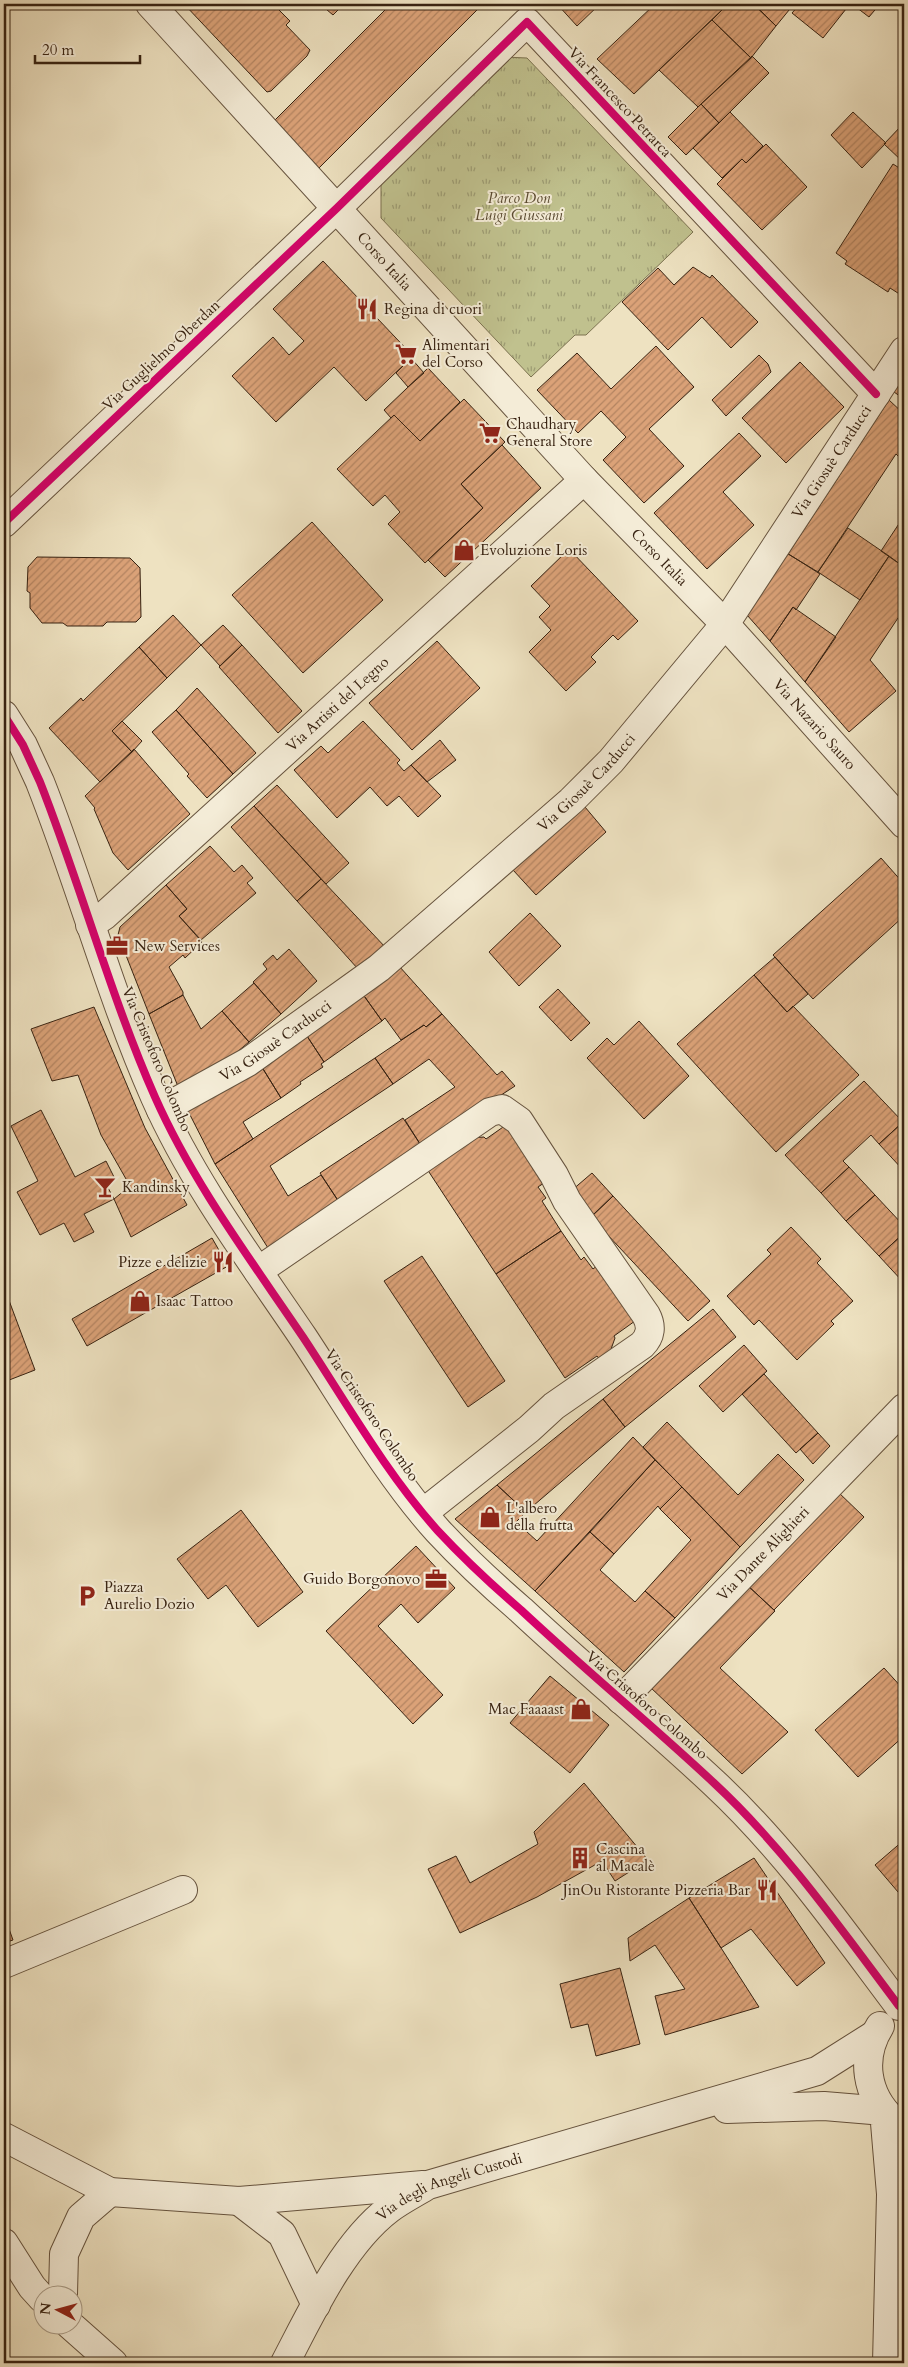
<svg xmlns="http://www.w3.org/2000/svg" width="908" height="2367" viewBox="0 0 908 2367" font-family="Cardo,serif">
<defs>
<pattern id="park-tufts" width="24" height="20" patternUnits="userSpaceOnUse" patternTransform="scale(1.25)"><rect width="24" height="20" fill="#c0c18e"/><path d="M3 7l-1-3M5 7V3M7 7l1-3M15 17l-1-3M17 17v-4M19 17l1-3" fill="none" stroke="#9d9c73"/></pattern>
<pattern id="building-hatch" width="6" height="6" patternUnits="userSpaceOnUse" patternTransform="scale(1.25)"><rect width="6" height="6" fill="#dba278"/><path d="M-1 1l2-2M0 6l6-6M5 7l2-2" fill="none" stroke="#b38461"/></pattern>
</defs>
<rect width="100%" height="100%" fill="#eee2c1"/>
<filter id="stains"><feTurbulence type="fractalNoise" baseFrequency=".004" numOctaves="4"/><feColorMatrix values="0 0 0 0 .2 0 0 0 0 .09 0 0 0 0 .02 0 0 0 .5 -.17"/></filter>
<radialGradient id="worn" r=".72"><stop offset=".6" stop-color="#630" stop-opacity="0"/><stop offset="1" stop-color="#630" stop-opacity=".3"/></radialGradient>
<path fill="url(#park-tufts)" stroke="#7c7250" d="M504,57l23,1 166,174 -107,103h-11l-44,42 -150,-159v-37z"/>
<path fill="url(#building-hatch)" stroke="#382312" d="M184,4h89l17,17 -4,4 24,25 -3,6 -36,35 -4,1z
M320,4h24l-11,11z
M391,4h88l2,2 -162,162 -44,-48z
M546,4h54l-23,22 -20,-22 -6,6z
M655,4h73l-94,90 -37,-35z
M728,4h25l23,22 -25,32 -39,-38z
M761,4h33l-18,22 -18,-18z
M800,4h50l-27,34 -31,-25z
M852,4h28l-11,13z
M712,20l39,38 -53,49 -39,-37z
M752,56l17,17 -50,50 -18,-19z
M701,104l18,19 -33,32 -18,-18z
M730,112l33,34 -17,17 -4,-4 -20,19 -29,-30z
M853,112l33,31 -24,25 -31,-33z
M902,125l2,2 -1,35 -19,-18z
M766,144l41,43 -45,43 -45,-46 25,-25 4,4z
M893,164l11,7v119l-3,5 -11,-7 -2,4 -43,-28 2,-3 -11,-8z
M323,261l90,95 -47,45 -32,-34 -58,55 -44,-46 41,-39 16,18 15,-14 -31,-32z
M693,267l17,11 2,-3 46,47 -27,26 -29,-31 -34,33 -46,-48 36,-34 16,17z
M656,346l38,41 -45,42 35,37 -40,37 -41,-43 23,-23 -25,-26 -23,22 -41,-43 40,-37 34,36z
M759,355l9,9 3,8 -45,44 -14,-16z
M411,358l13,15 -16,14 -12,-14z
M800,362l44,45 -58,56 -44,-45z
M428,368l32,34 -40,39 -26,-26 -3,3 -7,-8z
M904,376v23l-10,-7z
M464,399l41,43 -44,42 22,24 -58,55 -37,-39 12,-12 -15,-17 -12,11 -36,-37 57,-54 26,26z
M889,400l15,14v48l-8,-8 -78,118 -30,-18z
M739,433l22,23 -38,36 31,33 -47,44 -53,-56z
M502,445l39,43 -96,89 -17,-17 55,-52 -22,-24z
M904,516v51l-23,-16z
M312,522l71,78 -80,73 -71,-78z
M848,528l41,28 -29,44 -42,-28z
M569,549l69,72 -20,19 -5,-5 -22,22 5,5 -30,29 -37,-39 22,-22 -12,-13 11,-11 -19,-20z
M787,553l33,21 -24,36 -3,-3 -23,34 -23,-26z
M889,556l15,11v55l-6,-4 -28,42 26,31 -47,41 -44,-50z
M37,557l93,1 10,10 1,49 -5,5h-29l-4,4h-36l-4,-3h-21l-12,-15v-15l-3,-2 1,-24z
M793,607l43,30 -31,45 -35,-41z
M173,615l28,30 -34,33 -28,-31z
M223,625l19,20 -22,21 -19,-21z
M437,641l43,47 -68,62 -43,-47z
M242,645l60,66 -24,22 -59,-66z
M139,647l28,31 -55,53 20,21 -32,30 -51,-54 32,-30 2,3z
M197,688l59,65 -23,21 -57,-64z
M176,710l57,64 -26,24 -20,-22 2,-2 -37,-42z
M122,721l20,20 -10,11 -20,-21z
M363,721l37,39 -3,3 7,8 7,-6 30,31 -23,21 -19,-21 -12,10 -17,-19 -33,31 -43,-48 27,-24 7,7z
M440,740l16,20 -29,22 -16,-17z
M134,749l56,65 -62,56 -15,-17 -19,-44 1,-1 -10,-12z
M277,785l72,78 -23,21 -72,-78z
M254,806l67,73 -24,22 -66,-74z
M585,807l21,25 -70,63 -23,-25z
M210,846l24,26 8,-7 11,13 -6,5 9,10 -55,47 -22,-24 8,-7 -21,-24z
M881,858l23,26v32l-91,83 -40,-44z
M321,879l66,70 -29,20 -61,-68z
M166,885l21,24 -8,7 23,26 -17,16 -2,-3 -14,12 14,25v3l-34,19 -31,-79 2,-8z
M530,913l31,33 -42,40 -30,-34z
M289,949l28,32 -36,33 -28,-32 14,-13 -4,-5 10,-9 4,5z
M775,957l33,37 -21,18 -33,-37z
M399,966l43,48 -16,13 -2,-2 -23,15 -16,-22 -3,3 -20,-28z
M754,975l33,37 6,-6 66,69 -83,77 -99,-108z
M254,983l27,31 -32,28 -27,-31z
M558,989l32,34 -19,18 -32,-34z
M362,993l20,28 -58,41 -19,-29z
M183,995l18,34 21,-18 27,31 -32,27 -38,20 -30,-75z
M94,1007l51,121 42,77 -56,32 -17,-38 16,-13 -29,-51 -23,-60 -26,6 -21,-52z
M442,1014l55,61 5,-4 13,15 -93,61 -17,-27 50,-33 -26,-28 -36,25 -18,-26 49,-33 2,2z
M639,1021l50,55 -45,43 -57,-61 20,-20 7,7z
M305,1033l19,29 -3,2 2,3 -23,15 1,2 -20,14 -21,-34z
M375,1058l18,26 -123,82 18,30 33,-21 18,27 -71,46 -53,-84z
M260,1064l21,34 -38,24 10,17 -38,25 -28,-55z
M864,1081l39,41 -24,22 -8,-9 -28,26 6,6 -28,26 -36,-38z
M41,1110l34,67 31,-16 9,18 -9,5 8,15 -30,15 10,18 -20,10 -10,-19 -24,12 -23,-43 21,-11 -27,-55z
M403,1118l19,29 -83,55 -19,-29z
M903,1122l1,1v48l-25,-27z
M506,1125l38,58 -6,4 8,11 -4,3 19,30 -65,43 -69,-105 42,-31 15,-1 2,2z
M849,1167l26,28 -29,26 -25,-28z
M592,1173l21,23 -20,19 -22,-24z
M875,1195l29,31v7l-25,23 -33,-35z
M613,1196l97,105 -22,20 -97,-104z
M791,1227l30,32 -4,4 36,38 -22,20 3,3 -37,36 -38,-40 -5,5 -27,-29 44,-42 -4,-4z
M561,1231l20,29 3,-3 9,12 5,-4 37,56 -21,15 1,2 -5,14 -10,8 -3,-4 -32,22 -69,-104z
M904,1233v50l-25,-27z
M212,1238l16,28 -141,80 -15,-27z
M422,1256l83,125 -37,26 -84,-126z
M4,1287l31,83 -31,12z
M713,1309l23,28 -111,90 -22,-28z
M744,1345l23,26 -44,41 -24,-26z
M764,1374l54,59 -22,20 -54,-59z
M603,1399l22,28 -99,85 -29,-27z
M667,1422l71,73 40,-41 26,26 -64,67 -97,-100z
M818,1433l12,13 -17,18 -13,-15z
M633,1437l22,23 -120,131 -80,-72 42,-34 29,27 -10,10 21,19z
M655,1460l27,27 -22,22 -2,-3 -44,48 -24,-22z
M682,1487l58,60 -65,71 -30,-27 46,-51 -31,-31z
M836,1490l28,27 -90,93 -29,-27z
M241,1510l62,82 -45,35 -32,-42 -18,14 -31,-40z
M590,1532l24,22 -14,16 35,32 10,-11 30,27 -51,54 -89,-81z
M416,1546l39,42 -37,35 -17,-19 -23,22 65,69 -30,29 -87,-93z
M747,1585l28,26 -55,57 68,64 -46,42 -92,-87z
M884,1668l20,22v46l-46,41 -43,-47z
M550,1676l59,49 -39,48 -60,-50z
M584,1783l64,77 -33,21 -13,-20 -65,36 -77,36 -32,-64 28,-13 14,27 68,-39 -4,-12z
M904,1840v59l-29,-34z
M754,1858l71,105 -28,23 -46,-57 -30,19 -32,-50z
M689,1898l70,109 -94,28 -10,-39 30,-7 -30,-44 -25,16 -2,-23z
M4,1915l9,25 -9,3z
M620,1968l20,76 -44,12 -8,-32 -17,4 -11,-44z"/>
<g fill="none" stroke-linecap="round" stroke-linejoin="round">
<g stroke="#66533e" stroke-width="30">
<g id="minor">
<path id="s1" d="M150,4l434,476 141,144 179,200"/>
<path d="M4,523l333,-315 190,-186 349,372"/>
<path d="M4,715l19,30 17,37c41,104 70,213 115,315 38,86 96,163 148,240 43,65 83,136 135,194 26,28 54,54 83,79 63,59 130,114 193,173 71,66 127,146 185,223"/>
<path id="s2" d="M90,925l15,-10 479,-435"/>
<path id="s3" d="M161,1110l87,-48 131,-94 192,-167 40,-40 114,-137 179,-273"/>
<path d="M258,1271l232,-159 12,-3 17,12 35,54 13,26 79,114c6,11 5,21 -4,30l-88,61 -25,23 -106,84"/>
<path id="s4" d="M621,1700l283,-292"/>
<path d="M4,1964l179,-74"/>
<path d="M880,2026c-20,32 -14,69 13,94"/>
<path d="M727,2109l97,-3 60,5 7,83 -4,169"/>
<path d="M4,2137l106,55 129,9 184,-16"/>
<path d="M239,2201l43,33 34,71"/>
<path d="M4,2243l28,44 10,11"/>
<path d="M63,2294l1,-40 17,-37 29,-25"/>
<path d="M69,2324l44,39"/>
<path id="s5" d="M285,2363c26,-50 58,-119 104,-154 12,-9 26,-16 39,-24l389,-114 57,-36"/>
</g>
</g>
<use href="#minor" stroke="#f4ecd7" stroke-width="28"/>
<g stroke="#f4ecd7" stroke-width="11">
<path id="cycleway" d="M4,523l333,-315 190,-186 349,372
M4,715l19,30 17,37c41,104 70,213 115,315 38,86 96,163 148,240 43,65 83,136 135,194 26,28 54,54 83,79 63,59 130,114 193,173 71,66 127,146 185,223"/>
</g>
<use href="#cycleway" stroke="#d6006c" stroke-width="8"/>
</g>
<defs>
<g id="restaurant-bare" transform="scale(1.725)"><path d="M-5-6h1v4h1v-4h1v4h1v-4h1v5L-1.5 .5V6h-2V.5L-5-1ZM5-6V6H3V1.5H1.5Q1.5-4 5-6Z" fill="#8f2418" stroke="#f4ecd7" stroke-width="2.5" paint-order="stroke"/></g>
<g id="supermarket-bare" transform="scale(1.725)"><path d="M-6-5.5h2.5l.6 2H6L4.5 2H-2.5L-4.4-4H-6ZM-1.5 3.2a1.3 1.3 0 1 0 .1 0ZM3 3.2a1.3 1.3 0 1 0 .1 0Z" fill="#8f2418" stroke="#f4ecd7" stroke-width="2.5" paint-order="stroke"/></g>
<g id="shop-bare" transform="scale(1.725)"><path d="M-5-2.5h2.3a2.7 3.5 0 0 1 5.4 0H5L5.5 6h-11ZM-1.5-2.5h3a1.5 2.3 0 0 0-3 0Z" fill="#8f2418" stroke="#f4ecd7" stroke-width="2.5" paint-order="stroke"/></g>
<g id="office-bare" transform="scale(1.725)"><path d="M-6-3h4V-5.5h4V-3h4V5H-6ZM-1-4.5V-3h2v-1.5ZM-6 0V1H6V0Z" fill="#8f2418" stroke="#f4ecd7" stroke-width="2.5" paint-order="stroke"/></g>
<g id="bar-bare" transform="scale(1.725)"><path d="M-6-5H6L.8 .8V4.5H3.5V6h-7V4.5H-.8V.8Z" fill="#8f2418" stroke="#f4ecd7" stroke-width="2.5" paint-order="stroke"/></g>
<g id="parking-bare" transform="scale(1.725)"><path d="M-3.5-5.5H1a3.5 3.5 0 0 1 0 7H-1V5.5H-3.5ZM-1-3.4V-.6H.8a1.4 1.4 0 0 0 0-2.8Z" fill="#8f2418" stroke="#f4ecd7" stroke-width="2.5" paint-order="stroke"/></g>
<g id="building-bare" transform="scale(1.725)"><path d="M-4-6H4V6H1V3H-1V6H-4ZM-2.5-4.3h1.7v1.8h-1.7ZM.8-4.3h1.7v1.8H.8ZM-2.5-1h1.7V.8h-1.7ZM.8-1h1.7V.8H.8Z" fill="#8f2418" stroke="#f4ecd7" stroke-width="2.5" paint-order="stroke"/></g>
</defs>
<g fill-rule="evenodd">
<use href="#restaurant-bare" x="367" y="309"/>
<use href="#supermarket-bare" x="406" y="354"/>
<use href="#supermarket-bare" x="490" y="433"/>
<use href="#shop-bare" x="464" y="550"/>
<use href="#office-bare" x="117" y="946"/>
<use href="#bar-bare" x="105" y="1187"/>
<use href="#restaurant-bare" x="223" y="1262"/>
<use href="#shop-bare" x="140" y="1301"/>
<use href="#shop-bare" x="490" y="1517"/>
<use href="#office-bare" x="436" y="1579"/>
<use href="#parking-bare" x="87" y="1596"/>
<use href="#shop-bare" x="581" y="1709"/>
<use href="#building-bare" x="580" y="1858"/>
<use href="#restaurant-bare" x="767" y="1890"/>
</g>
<g text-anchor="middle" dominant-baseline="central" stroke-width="4" stroke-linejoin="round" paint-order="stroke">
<g font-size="15" fill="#382312" stroke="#f4ecd7">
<text transform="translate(620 102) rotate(47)">Via Francesco Petrarca</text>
<text stroke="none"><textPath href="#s1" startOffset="348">Corso Italia</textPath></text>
<text transform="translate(161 355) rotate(-43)">Via Guglielmo Oberdan</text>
<text stroke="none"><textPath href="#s3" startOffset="944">Via Giosuè Carducci</textPath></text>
<text stroke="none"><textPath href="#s1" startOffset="752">Corso Italia</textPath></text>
<text stroke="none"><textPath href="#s2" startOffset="332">Via Artisti del Legno</textPath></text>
<text stroke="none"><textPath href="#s1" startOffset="980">Via Nazario Sauro</textPath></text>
<text stroke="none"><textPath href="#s3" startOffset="539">Via Giosuè Carducci</textPath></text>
<text stroke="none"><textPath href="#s3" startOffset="134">Via Giosuè Carducci</textPath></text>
<text transform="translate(157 1059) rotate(67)">Via Cristoforo Colombo</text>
<text transform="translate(372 1415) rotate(56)">Via Cristoforo Colombo</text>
<text stroke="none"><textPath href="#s4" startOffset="204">Via Dante Alighieri</textPath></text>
<text transform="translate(647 1705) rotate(41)">Via Cristoforo Colombo</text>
<text stroke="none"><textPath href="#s5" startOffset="252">Via degli Angeli Custodi</textPath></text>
</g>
<g font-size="15" font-style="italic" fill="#5a4a31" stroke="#f4ecd7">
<text x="519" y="198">Parco Don<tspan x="519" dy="17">Luigi Giussani</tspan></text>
</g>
<g font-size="15" fill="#382312" stroke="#f4ecd7" text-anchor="start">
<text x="384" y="309">Regina di cuori</text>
<text x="422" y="345">Alimentari<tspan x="422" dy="17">del Corso</tspan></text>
<text x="506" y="424">Chaudhary<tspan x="506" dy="17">General Store</tspan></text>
<text x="480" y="550">Evoluzione Loris</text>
<text x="134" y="946">New Services</text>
<text x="122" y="1187">Kandinsky</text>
<text x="207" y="1262" text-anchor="end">Pizze e delizie</text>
<text x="156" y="1301">Isaac Tattoo</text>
<text x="506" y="1508">L'albero<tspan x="506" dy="17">della frutta</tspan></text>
<text x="420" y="1579" text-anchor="end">Guido Borgonovo</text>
<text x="104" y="1587">Piazza<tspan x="104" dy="17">Aurelio Dozio</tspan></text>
<text x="564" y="1709" text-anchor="end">Mac Faaaast</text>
<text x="596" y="1849">Cascina<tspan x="596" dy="17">al Macalè</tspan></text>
<text x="750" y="1890" text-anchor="end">JinOu Ristorante Pizzeria Bar</text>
</g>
</g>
<rect width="908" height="2367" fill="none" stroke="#eee2c1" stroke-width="20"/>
<rect x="5" y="5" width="898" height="2357" fill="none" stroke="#382312" stroke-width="2.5"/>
<rect x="10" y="10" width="888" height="2347" fill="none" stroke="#382312"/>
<g transform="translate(58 2310) rotate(276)"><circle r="24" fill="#f4ecd7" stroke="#a99c88"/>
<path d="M0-4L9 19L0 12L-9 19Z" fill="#8f2418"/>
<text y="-8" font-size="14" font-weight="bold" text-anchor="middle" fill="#382312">N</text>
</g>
<path d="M35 55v8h105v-8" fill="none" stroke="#382312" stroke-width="2.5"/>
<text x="42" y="55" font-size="15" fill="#382312" stroke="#f4ecd7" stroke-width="4" paint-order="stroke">20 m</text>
<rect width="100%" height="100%" filter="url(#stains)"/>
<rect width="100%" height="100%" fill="url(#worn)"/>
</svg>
